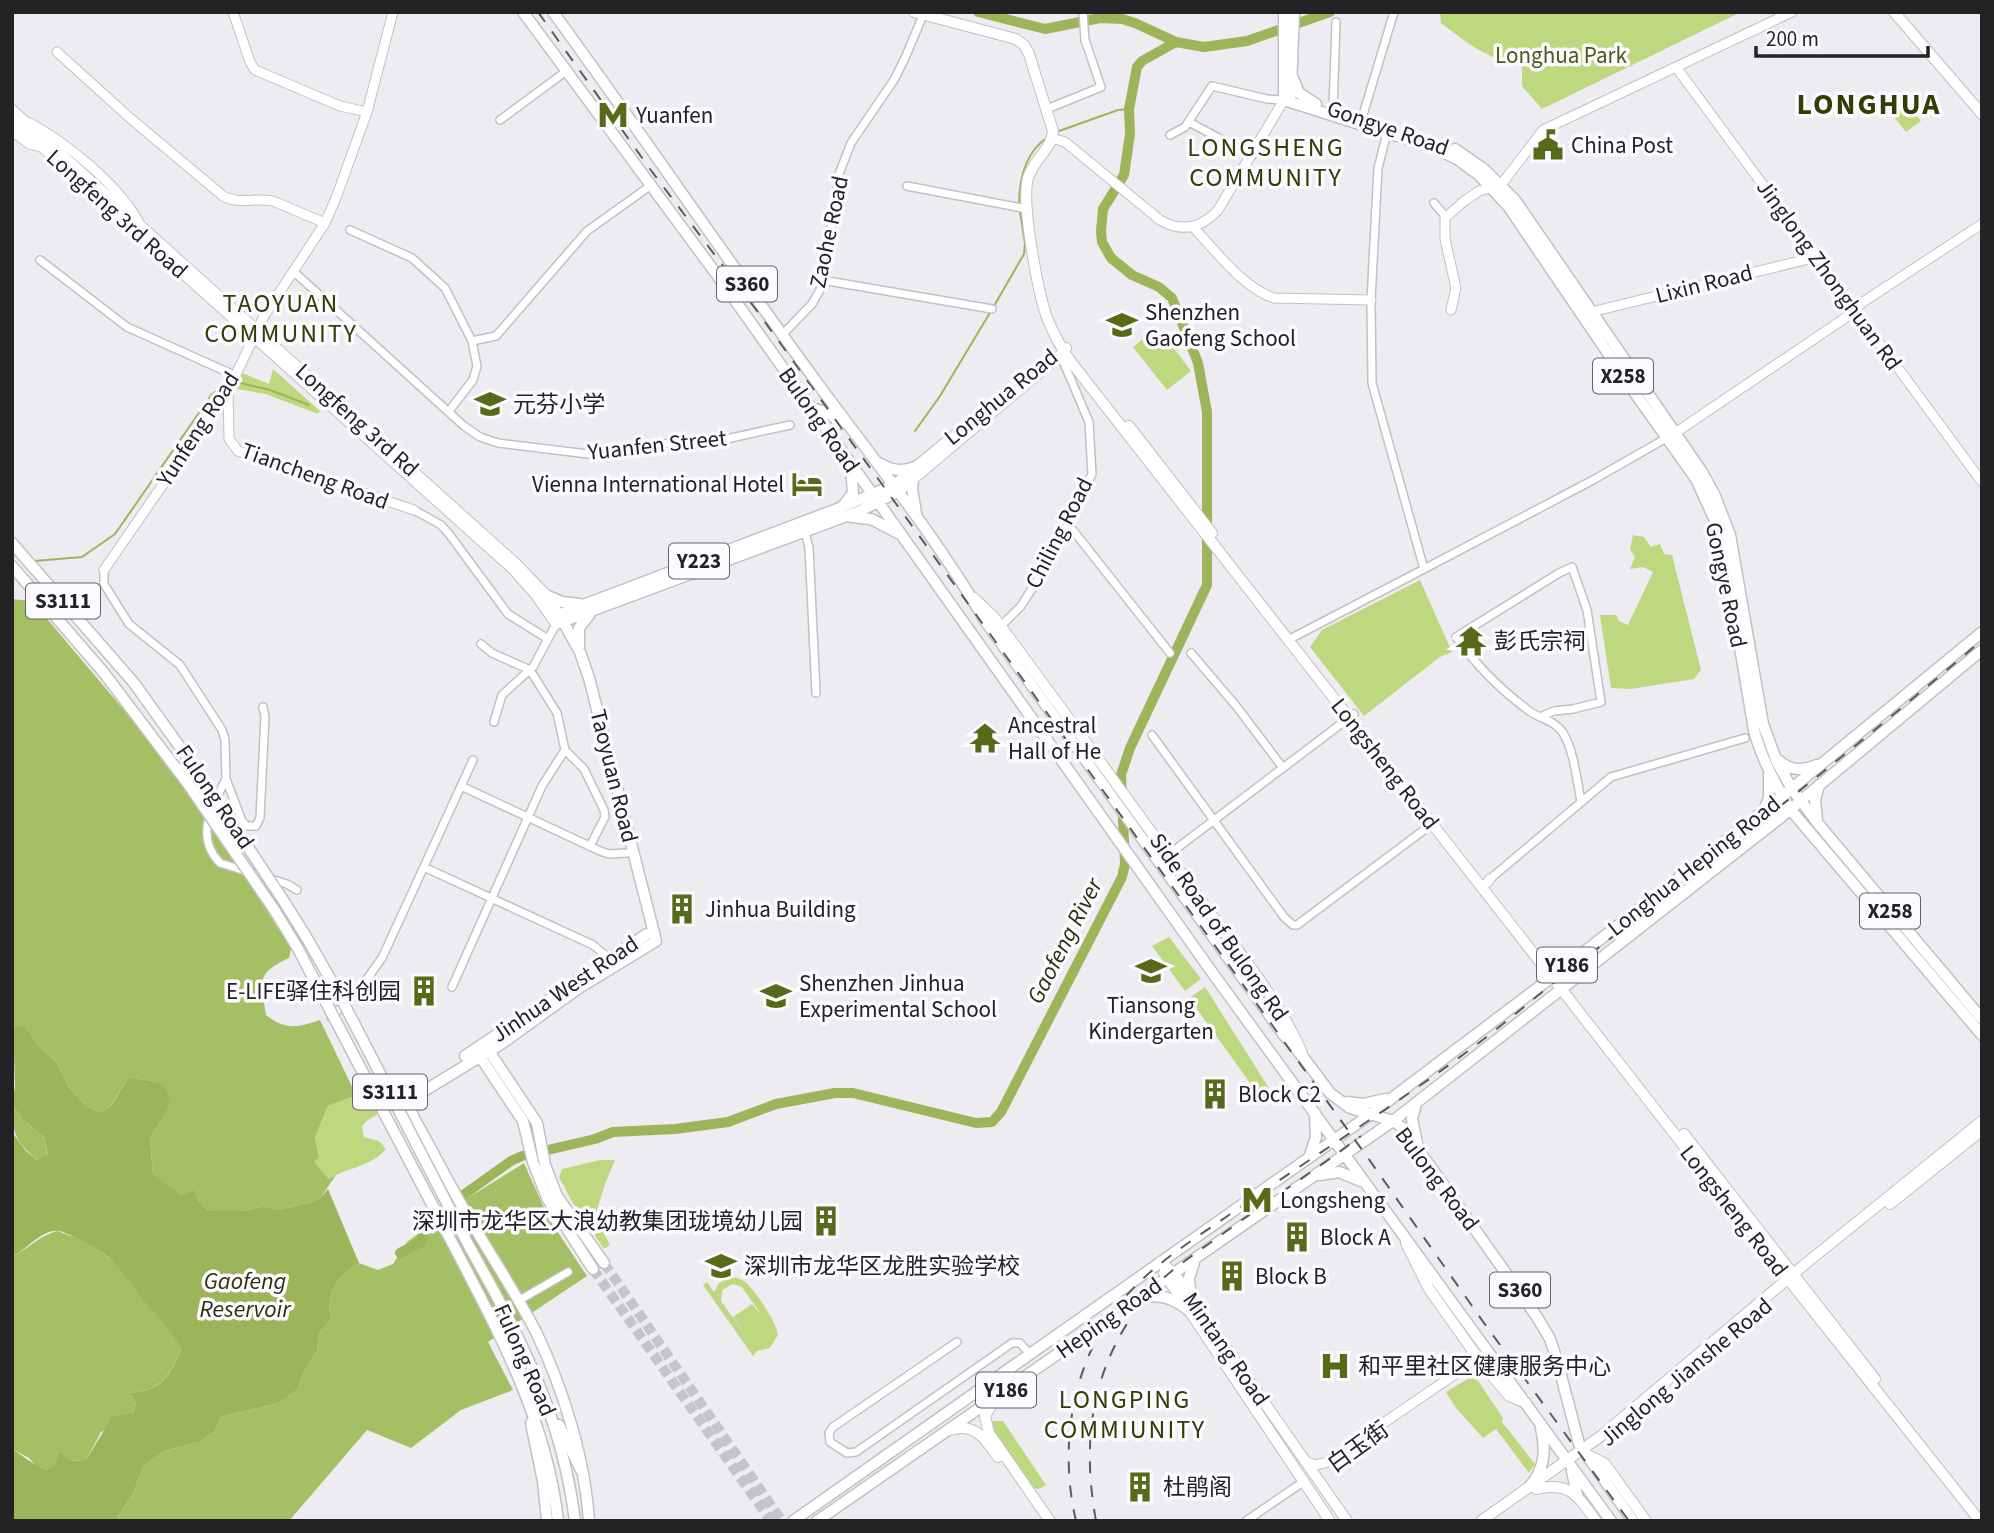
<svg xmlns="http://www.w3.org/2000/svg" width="1994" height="1533" viewBox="0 0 1994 1533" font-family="'Source Sans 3','Noto Sans SC',sans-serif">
<rect width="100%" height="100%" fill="#efecf1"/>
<path fill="#bed880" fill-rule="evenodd" d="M1440,12h301l-199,97 -20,-23v-19c-38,-11 -50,-20 -81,-44z
M1901,98l20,23 -15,11 -18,-22z
M1158,327l33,44 -24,19 -34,-43z
M273,369l47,42 -2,3 -52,-20 -29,-5 5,-16 27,11z
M1633,535l11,2 7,10 9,-3 4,10 8,1 29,115 -7,9 -63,10 -20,-1 -11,-73h16l3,6 9,4 25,-53 -10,-5 -13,2 5,-12 -5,-8z
M1420,580l32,72 -12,5 -76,59 -54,-69 12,-17z
M1169,937l32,42 -16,12 -33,-45z
M1205,987l71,112 -13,2 -74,-103z
M369,1095l9,19 -10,6 -6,6 2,11 15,4 7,8c-15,18 -38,18 -57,30l-16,-17 6,-6 -4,-19 13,-31 23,-9 7,2z
M600,1160h15l-10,24 -10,32 15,29 -6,4 -33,-49 -12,-23 3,-8z
M727,1278c6,-1 11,-1 17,3 10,7 33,42 34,54l-8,13 -13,3 -4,5 -50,-71 4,-3 7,10 5,-9zM733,1284l9,3 20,29 -10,-12 -19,13 19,27 -31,-43 1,-11z
M1474,1375l29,43 -1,4 33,42 -6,9 -33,-44 -13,9 -27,-30 -10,-16z
M988,1421h15l43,64 -7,4 -7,-1 -41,-58z"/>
<path fill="#a5c064" d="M12,599l20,2 129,153 87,126 43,69 -2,9c-34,16 -28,23 -23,57 19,15 31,13 54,5l38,79 -7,-2 -23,9 -13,31 4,20 -5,5 15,17 7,-4 -15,22 -10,5 -33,8 -16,-4 -18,5h-35l-12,-12 -16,-2 -28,-24 -3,-35 16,-25 -4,-30 -32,-6c-14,15 -11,24 -28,35l-15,-5 -18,-20 -12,-24 -18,-17 -13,-19 -14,2z
M12,1104l10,15 22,18 4,19 -11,4c-22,-19 -25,-28 -25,-56z
M524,1163l25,56 38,57 -99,66 25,48 -52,20 -50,38 -44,-18 -78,91h-174l18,-27 10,-27 21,-16 36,-9 15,-11 6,-14 58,-14 19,-14 6,-17 13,-21 2,-18 12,-13c-5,-29 4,-41 28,-57l19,7 15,-6 14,-22 59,-43z
M57,1231l34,12 30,26 25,33 25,27 10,21c-13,28 -19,40 -52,43l7,10 -3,10 -32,19 -15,28 -16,1 -23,9 -11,-4 -7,-8 -17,-9v-192c17,-9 27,-21 45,-26z"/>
<path fill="#9cb55a" d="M13,1027h13l13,19 18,17 12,24 18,20 15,5c17,-10 14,-20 28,-35l32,6 8,13 -4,17 -16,25 3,35 28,23 13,-6 3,9 12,12h35l18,-5 16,4 33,-8 10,-5 7,-8 31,74c-24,16 -33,28 -28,57l-12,13 -2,18 -13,21 -6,17 -19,14 -58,14 -6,14 -15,11 -36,9 -21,16 -10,27 -18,27h-103v-72c12,7 22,17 35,21l8,-5 5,-13 10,9 16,-1 26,-43 21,-4 3,-10 -7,-10c33,-3 39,-14 52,-43 -10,-22 -21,-30 -36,-48 -22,-28 -35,-52 -71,-65 -4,-2 -10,-5 -15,-6 -17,-2 -33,19 -47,26v-125l14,19 11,9 11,-5 -4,-18 -22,-18 -10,-15 3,-17z"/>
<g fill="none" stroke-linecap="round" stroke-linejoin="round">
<path stroke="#9cb55a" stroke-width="2" d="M1059,131l59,-21 11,-1
M1019,206c0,-26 6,-54 29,-69
M994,306l30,-52 1,-11 -5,-31
M236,382l34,8 39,15
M915,431l25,-35 51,-85
M34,561l48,-4 33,-23 97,-140 16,-10"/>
<path stroke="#9cb55a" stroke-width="10" d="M978,12l67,17 55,-11 22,1 13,4 41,19 28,5 43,-6 83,-29
M400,1253l21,-11 10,-24 80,-57 11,-5 73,-17 18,-7 62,-3 53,-7 48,-18 59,-11h18l123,30 16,-1 9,-10 121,-235 3,-13 -4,-89 9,-27 77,-163v-173l-9,-49 -26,-65 -13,-11 -27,-12 -21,-17 -9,-16 -1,-11 2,-22 21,-34 6,-41 -1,-25 8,-42 5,-6 34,-19"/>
<path stroke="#c6c4c8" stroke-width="10" stroke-dasharray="10 5" stroke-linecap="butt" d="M604,1263l178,258
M593,1269l178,252"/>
<g stroke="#c3c0c5" stroke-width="10">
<path id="minor" d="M1047,109l54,-22 -16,-47 -2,-28
M1333,109l3,-87
M1362,118l32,-106
M500,120l65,-48
M1189,122l63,34
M1170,135l15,-8 27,-41 55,13 17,1
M907,186l115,22
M1434,203l12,14
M350,230l62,28 33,30 27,53 5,25 -4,14 -24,31
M40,260l87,67 107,48
M293,271l171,155 16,11 18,6 90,11 42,-4 29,-6 63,-4 68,-15
M822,280l170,29
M783,334l29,-30 8,-14 5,-20 14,-96 12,-31 43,-63 11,-22 19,-45
M472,341l24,-5 91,-105 63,-45
M414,510l27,15 8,9 59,80 40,25
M1068,524l102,129
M805,532l4,16 7,145
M1424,569l169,-89 77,-44
M104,570v14l25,40 51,41 42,65 3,10 1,39 16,42 5,5h9l4,-8 5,-101 -2,-10
M1001,626l20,-20 33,-52 38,-80 -3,-52 -26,-61 1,-9
M1288,640l136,-71 -52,-186 -1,-83 7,-132 9,-35
M481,644l11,9 38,17 27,43 8,37 19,19 20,41 1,7 -15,29
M1191,653l46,54 46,61
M1540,717l14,-6 19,-2 28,-7 -14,-92 -15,-43 -13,6 -103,64c20,28 45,53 72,73 11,9 27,10 35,23 11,17 14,49 18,68
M494,722l8,-27 31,-28 23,-43
M1152,735l132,182 9,8h4l135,-101
M226,779c-14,28 -32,57 -6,84l67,21 10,6
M461,786l139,65 9,3 18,-1
M1168,855l186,-141
M426,868l167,77 17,14
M1490,879l121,-102 134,-39
M452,987l90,-201 23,-36
M331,1017l25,-23 26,-36 91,-198
M518,1301l50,-29
M957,1342l-124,85 -4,6 1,9 17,11 9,-1 156,-109h8l10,11
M1246,1521l57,-39"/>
</g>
<g stroke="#c3c0c5" stroke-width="11">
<path id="tertiary" d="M233,12l17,50 5,8 85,36 27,6
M57,52l73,66 93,78c16,9 32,1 50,5l52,22
M1676,67l306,415
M30,123c37,20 88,62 108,98
M12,131l17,13 13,3
M1052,138l13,4 95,78c22,13 41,8 58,-10l66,-110 7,-3
M1193,227c23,24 50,61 81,71l97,2
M1451,310l5,-22 -11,-49v-21l18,-16 16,-11 22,-6 42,-55 249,-118
M1591,312l226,-55
M228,390l1,49 9,12 176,59
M1675,433l173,-117 15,-14 119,-78
M104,570l126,-183 34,-71 61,-93 11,-25 31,-86 26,-100
M1487,883l3,-4
M1305,1461l10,4 10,-2 142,-97 7,-14"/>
</g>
<g stroke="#c3c0c5" stroke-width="12">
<path id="secondary" d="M914,12l102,27 8,6 5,9 24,77c-1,18 -20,29 -25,47 -7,24 10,117 20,142 6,15 14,29 23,42l713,912 196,247
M1894,12l88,102
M12,110l504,454 30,31 13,20
M12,120l501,449 23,26 20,29
M1129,426l83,107
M894,485l91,-75
M899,491l165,-139 2,-4
M974,598l20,19c69,93 137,187 205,281 35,49 79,99 103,155
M1684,1134l191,245
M1890,1204l92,-74
M1406,1243l23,46 54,76 26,31 17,7
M1160,1262l14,11 173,248
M1164,1273l166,248
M994,1400l-9,16 4,17 61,88
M950,1430c25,-8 35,9 48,27
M1586,1454l19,10 41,57
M1536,1489c34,-8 42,7 60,32
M1481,1521l120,-85 203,-171 178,-144"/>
</g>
<g stroke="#c3c0c5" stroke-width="13">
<path id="primary" d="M523,12l194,263 497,700 397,546
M553,12c91,125 177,252 268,376 57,77 117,152 165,234l297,412 20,23 27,36 20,15 43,13 10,7 134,189 13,22 7,21 22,84 54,77
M1284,12v88l151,48 22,11 22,16 29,31 129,190 59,83 21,46 6,22 31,183c7,28 21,54 36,79l192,226
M1293,78l6,15 17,11
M1291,89l3,-77
M1455,149l29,20 31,31 187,272 13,24 15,39 33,189 14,38 15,27 28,37 162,193
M811,408c13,3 21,5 29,16
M881,464c13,8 25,8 38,1
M913,479l-1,9 4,25
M843,506l10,-13 -2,-26
M851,517l20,2 27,14
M546,595l16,7 18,2
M560,616l20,36 9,26 67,263
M556,624l3,-9 11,-5 267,-101 57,-24
M556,624l304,-113 39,-20
M579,646v-18l11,-14
M1778,760c12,11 24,11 39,5
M1764,810l5,-12v-23
M1817,821l-2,-21 4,-15
M485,1051h4l48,72 8,42 12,31 47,67
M477,1052l46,69 10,41 14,36 46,71
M465,1056l182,-122
M1347,1102l16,2 23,-5
M408,1104l7,16c18,32 35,66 54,98 22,38 47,75 67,114 27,56 49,127 53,189
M408,1104l6,-7 87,-53 78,-56 77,-47
M1416,1104l-4,15 5,24
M1310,1155l6,-18 -1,-24
M1320,1175l19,-3 22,9
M1141,1298c18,-5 33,0 47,12
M1191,1299l-2,-21 6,-19
M531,1423l12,58 4,40
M1572,1471l5,24
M1529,1487c16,-17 17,-37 12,-59
M793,1521l578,-407 185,-140 218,-171 208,-171
M817,1521l576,-400 387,-303 202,-168"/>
</g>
<g stroke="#c3c0c5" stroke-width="13">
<path id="trunk" d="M12,543l122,140 66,92
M12,566l92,107 84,111
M285,903l23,37
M275,911l22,36
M469,1246c51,91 93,169 106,275
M457,1252c45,86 90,171 101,269
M559,1425l22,45"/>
</g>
<use href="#minor" stroke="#fff" stroke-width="7"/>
<use href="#tertiary" stroke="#fff" stroke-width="9"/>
<use href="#secondary" stroke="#fff" stroke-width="10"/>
<use href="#primary" stroke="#fff" stroke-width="10"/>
<use href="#trunk" stroke="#fff" stroke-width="10"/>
<path stroke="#5b5a5c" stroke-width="2" stroke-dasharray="12 12" stroke-linecap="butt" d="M538,12l112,157 107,142 611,847 116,165 145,198
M1076,1521c-17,-73 -5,-154 41,-214 30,-39 73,-65 112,-92 78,-55 159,-105 235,-161 45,-33 86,-70 130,-103 132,-101 262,-203 388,-311
M1096,1521c-15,-83 -4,-154 48,-222 19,-25 48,-43 73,-61 48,-35 97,-67 144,-102"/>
<g stroke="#c3c0c5" stroke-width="13" stroke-linecap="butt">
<path id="trunk-bridge" d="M200,775l85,128
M188,784l87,127
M308,940l33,58 128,248
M297,947l160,305"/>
</g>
<use href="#trunk-bridge" stroke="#fff" stroke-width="10"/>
</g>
<defs>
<g id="metro-bare" transform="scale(2.415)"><path d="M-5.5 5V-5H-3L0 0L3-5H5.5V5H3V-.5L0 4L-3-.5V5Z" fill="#566a17" stroke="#fcf9ff" stroke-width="2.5" paint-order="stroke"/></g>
<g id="civic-bare" transform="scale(2.415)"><path d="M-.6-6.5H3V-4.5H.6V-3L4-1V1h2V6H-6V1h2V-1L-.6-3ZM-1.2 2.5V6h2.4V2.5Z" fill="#566a17" stroke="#fcf9ff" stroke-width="2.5" paint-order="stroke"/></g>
<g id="school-bare" transform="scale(2.415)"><path d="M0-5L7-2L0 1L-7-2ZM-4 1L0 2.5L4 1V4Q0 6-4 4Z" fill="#566a17" stroke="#fcf9ff" stroke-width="2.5" paint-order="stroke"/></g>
<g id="hotel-bare" transform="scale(2.415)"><path d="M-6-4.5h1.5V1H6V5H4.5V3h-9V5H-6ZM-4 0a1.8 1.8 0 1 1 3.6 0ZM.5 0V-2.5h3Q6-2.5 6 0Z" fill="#566a17" stroke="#fcf9ff" stroke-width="2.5" paint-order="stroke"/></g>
<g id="temple-bare" transform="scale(2.415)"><path d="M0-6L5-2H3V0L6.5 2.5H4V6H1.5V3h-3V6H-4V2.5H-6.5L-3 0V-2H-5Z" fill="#566a17" stroke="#fcf9ff" stroke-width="2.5" paint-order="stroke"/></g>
<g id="building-bare" transform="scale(2.415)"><path d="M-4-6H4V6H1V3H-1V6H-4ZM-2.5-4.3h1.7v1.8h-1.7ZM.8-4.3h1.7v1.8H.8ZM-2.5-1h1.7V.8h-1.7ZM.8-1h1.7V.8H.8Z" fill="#566a17" stroke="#fcf9ff" stroke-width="2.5" paint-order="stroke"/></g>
<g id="hospital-bare" transform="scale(2.415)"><path d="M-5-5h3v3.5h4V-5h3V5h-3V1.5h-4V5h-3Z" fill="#566a17" stroke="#fcf9ff" stroke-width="2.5" paint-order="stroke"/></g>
</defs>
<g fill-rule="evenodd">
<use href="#metro-bare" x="613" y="115"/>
<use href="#civic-bare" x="1548" y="145"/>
<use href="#school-bare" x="1122" y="325"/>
<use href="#school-bare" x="490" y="404"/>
<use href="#hotel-bare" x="807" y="484"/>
<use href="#temple-bare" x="1471" y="641"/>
<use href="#temple-bare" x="985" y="738"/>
<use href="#building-bare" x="682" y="909"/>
<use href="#school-bare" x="1151" y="971"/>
<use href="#building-bare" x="424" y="991"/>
<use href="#school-bare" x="776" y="996"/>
<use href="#building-bare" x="1215" y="1094"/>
<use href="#metro-bare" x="1257" y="1200"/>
<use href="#building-bare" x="826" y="1221"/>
<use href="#building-bare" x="1297" y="1237"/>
<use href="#school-bare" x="721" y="1266"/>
<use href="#building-bare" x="1232" y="1276"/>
<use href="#hospital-bare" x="1335" y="1366"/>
<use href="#building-bare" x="1140" y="1487"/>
</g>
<g text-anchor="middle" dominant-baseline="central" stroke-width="7" stroke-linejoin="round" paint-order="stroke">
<g fill="#fcf9ff" stroke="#646266" stroke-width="2">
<rect x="717" y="266.5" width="60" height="35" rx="5"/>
<rect x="1593" y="358.5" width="60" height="35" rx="5"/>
<rect x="669" y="543.5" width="60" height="35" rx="5"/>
<rect x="26" y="583.5" width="74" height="35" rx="5"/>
<rect x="1860" y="893.5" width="60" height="35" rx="5"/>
<rect x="1537" y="947.5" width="60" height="35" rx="5"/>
<rect x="353" y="1074.5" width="74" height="35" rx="5"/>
<rect x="1490" y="1272.5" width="60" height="35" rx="5"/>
<rect x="976" y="1372.5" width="60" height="35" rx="5"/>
</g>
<g font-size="21" font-weight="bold" fill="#232224">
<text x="747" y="284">S360</text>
<text x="1623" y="376">X258</text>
<text x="699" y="561">Y223</text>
<text x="63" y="601">S3111</text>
<text x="1890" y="911">X258</text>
<text x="1567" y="965">Y186</text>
<text x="390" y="1092">S3111</text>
<text x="1520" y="1290">S360</text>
<text x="1006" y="1390">Y186</text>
</g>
<g font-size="23" fill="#4a5a19" stroke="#fcf9ff">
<text x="1561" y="55">Longhua Park</text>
</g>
<g font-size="23" fill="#232224" stroke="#fcf9ff" text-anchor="start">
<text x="636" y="115">Yuanfen</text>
<text x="1571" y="145">China Post</text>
<text x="1145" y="312">Shenzhen<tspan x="1145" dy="26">Gaofeng School</tspan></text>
<text x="513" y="404">元芬小学</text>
<text x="784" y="484" text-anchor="end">Vienna International Hotel</text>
<text x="1494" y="641">彭氏宗祠</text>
<text x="1008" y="725">Ancestral<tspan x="1008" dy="26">Hall of He</tspan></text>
<text x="705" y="909">Jinhua Building</text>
<text x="799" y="983">Shenzhen Jinhua<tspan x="799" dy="26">Experimental School</tspan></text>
<text x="401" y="991" text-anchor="end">E-LIFE驿住科创园</text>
<text x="1151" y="1005" text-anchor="middle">Tiansong<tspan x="1151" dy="26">Kindergarten</tspan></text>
<text x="1238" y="1094">Block C2</text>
<text x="1280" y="1200">Longsheng</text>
<text x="803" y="1221" text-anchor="end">深圳市龙华区大浪幼教集团珑境幼儿园</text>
<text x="1320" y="1237">Block A</text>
<text x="744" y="1266">深圳市龙华区龙胜实验学校</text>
<text x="1255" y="1276">Block B</text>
<text x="1358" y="1366">和平里社区健康服务中心</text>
<text x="1163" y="1487">杜鹃阁</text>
</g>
<g font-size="23" fill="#232224" stroke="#fcf9ff">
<text transform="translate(1388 128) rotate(19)">Gongye Road</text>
<text transform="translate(117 214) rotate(42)">Longfeng 3rd Road</text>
<text transform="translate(829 232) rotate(-78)">Zaohe Road</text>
<text transform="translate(1829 275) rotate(54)">Jinglong Zhonghuan Rd</text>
<text transform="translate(1704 284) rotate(-14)">Lixin Road</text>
<text transform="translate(1001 397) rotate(-39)">Longhua Road</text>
<text transform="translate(357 420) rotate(42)">Longfeng 3rd Rd</text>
<text transform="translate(819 420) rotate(55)">Bulong Road</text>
<text transform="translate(198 429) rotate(-57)">Yunfeng Road</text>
<text transform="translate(657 445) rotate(-6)">Yuanfen Street</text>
<text transform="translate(315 476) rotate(20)">Tiancheng Road</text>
<text transform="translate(1059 533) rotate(-63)">Chiling Road</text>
<text transform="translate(1726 585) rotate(78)">Gongye Road</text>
<text transform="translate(1385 764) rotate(52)">Longsheng Road</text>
<text transform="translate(614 776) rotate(76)">Taoyuan Road</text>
<text transform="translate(215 797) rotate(56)">Fulong Road</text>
<text transform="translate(1694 866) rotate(-38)">Longhua Heping Road</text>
<text transform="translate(1219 927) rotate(55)">Side Road of Bulong Rd</text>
<text transform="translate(565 989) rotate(-34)">Jinhua West Road</text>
<text transform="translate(1437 1179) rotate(53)">Bulong Road</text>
<text transform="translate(1734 1211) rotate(52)">Longsheng Road</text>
<text transform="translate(1109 1318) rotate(-35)">Heping Road</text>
<text transform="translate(1226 1349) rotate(55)">Mintang Road</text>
<text transform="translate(525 1360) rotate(66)">Fulong Road</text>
<text transform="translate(1686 1372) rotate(-40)">Jinglong Jianshe Road</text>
<text transform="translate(1358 1447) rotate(-36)">白玉街</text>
</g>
<g font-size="24" font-style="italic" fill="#27310a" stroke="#fcf9ff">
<text transform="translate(1065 941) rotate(-63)">Gaofeng River</text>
<text x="245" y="1281">Gaofeng<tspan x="245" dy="28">Reservoir</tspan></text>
</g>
<g font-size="26" letter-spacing="2" fill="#313e04" stroke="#fcf9ff">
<text x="1266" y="147">LONGSHENG<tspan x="1266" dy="30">COMMUNITY</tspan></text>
<text x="281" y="303">TAOYUAN<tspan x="281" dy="30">COMMUNITY</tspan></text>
<text x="1125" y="1399">LONGPING<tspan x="1125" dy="30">COMMIUNITY</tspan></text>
</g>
<g font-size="30" font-weight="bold" letter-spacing="2" fill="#313e04" stroke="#fcf9ff">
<text x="1869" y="104">LONGHUA</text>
</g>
</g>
<rect width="1994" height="1533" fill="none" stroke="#232224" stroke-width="28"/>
<path d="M1756 46v10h172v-10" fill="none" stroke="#232224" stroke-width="3.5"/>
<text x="1766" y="46" font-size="21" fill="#232224" stroke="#fcf9ff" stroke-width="5" paint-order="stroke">200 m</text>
</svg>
